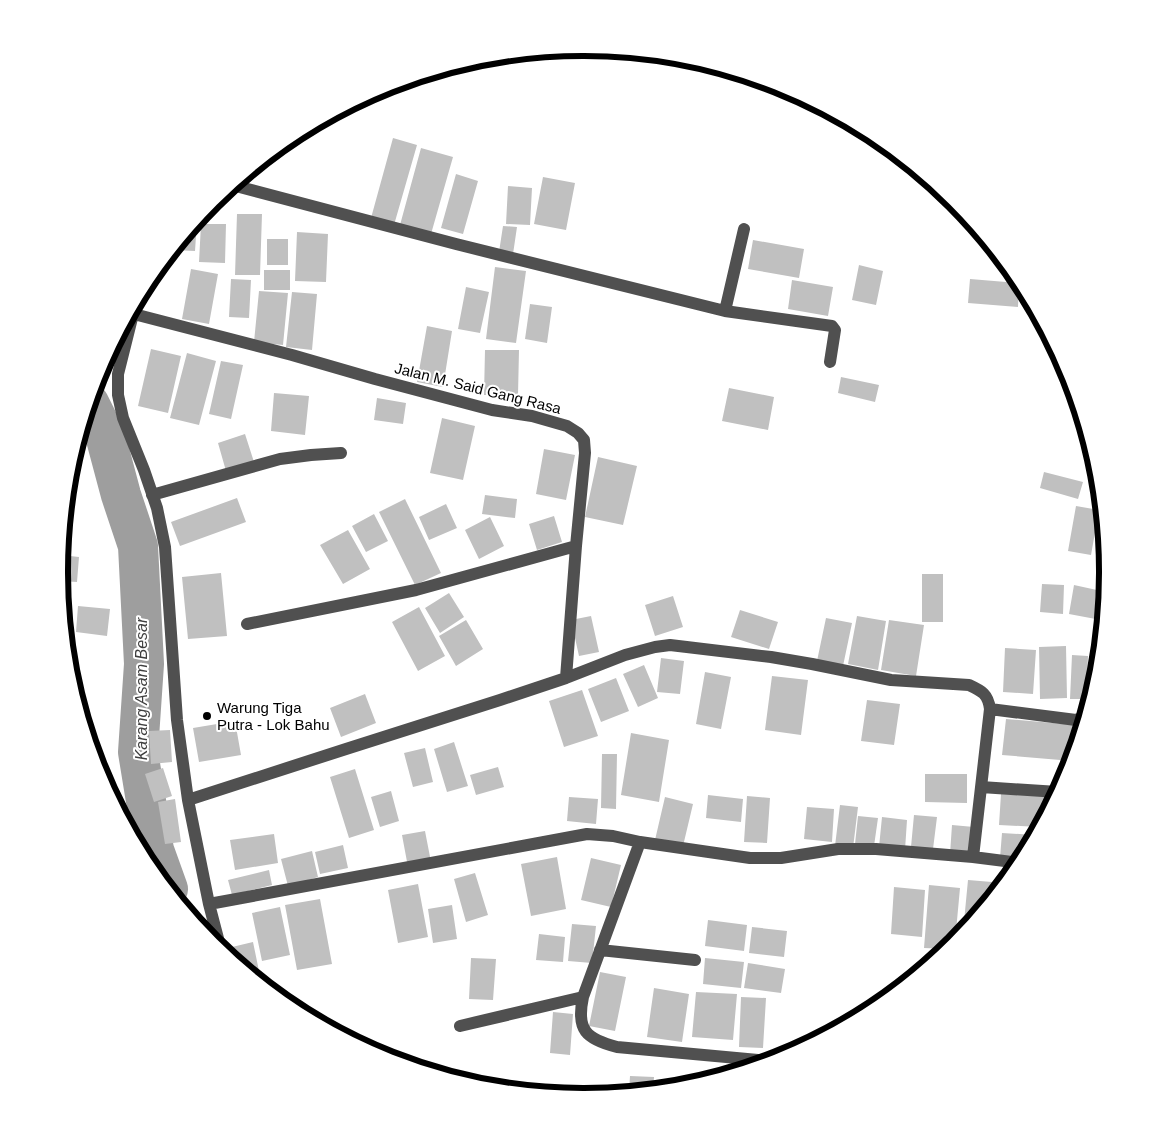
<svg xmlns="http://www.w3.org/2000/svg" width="1167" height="1144" viewBox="0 0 1167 1144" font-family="Helvetica,sans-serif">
<rect width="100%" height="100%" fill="#fff"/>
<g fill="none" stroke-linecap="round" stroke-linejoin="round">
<path stroke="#9e9e9e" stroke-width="40" d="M89,403l16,32 16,60 17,51 6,118 -6,88 16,98 14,39"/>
</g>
<path fill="#c0c0c0" d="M393,138l24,7 -23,80 -23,-7z
M421,148l32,9 -22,77 -31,-9z
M456,174l22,7 -15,53 -22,-6z
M543,177l32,6 -9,47 -32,-6z
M508,186l24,2 -2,37 -24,-1z
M237,214h25l-2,61h-25z
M197,221l-2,30 -23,-1 7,-8z
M201,224h25l-1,39 -26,-1z
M503,226l14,1 -4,27 -14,-2z
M297,232l31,2 -2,48 -31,-1z
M267,239h21v26h-21z
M753,240l51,9 -5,29 -51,-9z
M859,265l24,6 -7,34 -24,-5z
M495,267l31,4 -10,72 -30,-4z
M191,269l27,5 -9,50 -27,-5z
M264,270h26v20h-26z
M231,279l20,1 -2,38 -20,-1z
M970,279l49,4 -1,24 -50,-4z
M792,280l41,7 -5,29 -40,-7z
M466,287l23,5 -9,41 -22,-4z
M259,291l29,2 -5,52 -29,-3z
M292,292l25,2 -5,56 -26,-3z
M530,304l22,3 -5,36 -22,-4z
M427,326l25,5 -9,56 -26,-5z
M115,342l4,1 -10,30 -10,-3z
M151,349l30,7 -13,57 -30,-7z
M485,350h34l-1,45h-34z
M187,353l29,8 -17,64 -29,-7z
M221,361l22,4 -12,54 -22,-5z
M841,377l38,8 -4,17 -37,-9z
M729,388l45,9 -6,33 -46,-9z
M274,393l35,3 -4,39 -34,-4z
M377,398l29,5 -3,21 -29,-4z
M442,418l33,8 -12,54 -33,-7z
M245,434l9,28 -28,9 -8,-28z
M544,449l31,6 -9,45 -30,-6z
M598,457l39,9 -14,59 -38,-8z
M1044,472l39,10 -5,17 -38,-11z
M485,495l32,4 -2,19 -33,-4z
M237,498l9,24 -66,24 -9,-24z
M405,499l36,74 -26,12 -36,-73z
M446,504l11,24 -28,12 -10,-23z
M1076,506l23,4 -8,45 -23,-4z
M374,514l14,27 -22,11 -14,-26z
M554,516l8,26 -25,8 -8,-26z
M490,517l14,29 -25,13 -14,-29z
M348,530l22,39 -27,15 -23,-39z
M61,555l18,2 -2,25 -17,-1 -1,-9z
M221,573l6,63 -39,3 -6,-62z
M922,574h21v48h-21z
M1042,584l22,1 -1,29 -23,-2z
M1074,585l32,7 -5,28 -32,-6z
M449,593l15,24 -24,16 -15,-25z
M673,596l10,31 -28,9 -10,-31z
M78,606l32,3 -3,27 -31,-4z
M419,607l26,49 -27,15 -26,-49z
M740,610l38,12 -9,27 -38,-12z
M591,616l8,36 -20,4 -8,-36z
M857,616l29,5 -8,49 -30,-6z
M826,618l26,5 -9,43 -26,-5z
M466,620l17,29 -27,17 -17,-30z
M889,620l35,5 -8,51 -35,-6z
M1066,646l1,52 -27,1 -1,-52z
M1005,648l31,2 -3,44 -30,-2z
M1092,653l8,1 -2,21 -3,10 -6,-1z
M1072,655l16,1 -2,43h-16z
M661,658l23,3 -4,33 -23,-2z
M644,665l14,33 -20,9 -15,-33z
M705,672l26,5 -10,52 -25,-5z
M772,676l36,4 -7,55 -36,-5z
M616,678l13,33 -28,11 -13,-33z
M582,690l16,46 -34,11 -15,-46z
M365,694l11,29 -35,14 -11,-29z
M867,700l33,4 -6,41 -33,-4z
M1006,719l70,6 -2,29 -2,7 -70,-6z
M235,721l6,34 -42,7 -6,-34z
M170,730l2,32 -21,2 -2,-33z
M631,733l38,7 -10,62 -38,-7z
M454,742l14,44 -21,6 -13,-43z
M425,748l8,34 -20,5 -9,-34z
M602,754h15l-1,55 -15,-1z
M498,767l6,20 -28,8 -6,-20z
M163,768l9,28 -18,6 -9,-28z
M355,769l19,61 -25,8 -19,-61z
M925,774h42v29l-42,-1z
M391,791l8,30 -19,6 -9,-30z
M1001,794l54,2 -16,31 -40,-2z
M708,795l35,4 -2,23 -35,-4z
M747,796l23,2 -3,45 -23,-1z
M569,797l29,2 -2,25 -29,-3z
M665,797l28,7 -10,42 -28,-6z
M175,799l6,43 -16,2 -7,-42z
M840,805l18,2 -5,41 -18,-2z
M807,807l27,2 -2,33 -28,-3z
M914,815l23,2 -4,32 -22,-2z
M858,816l20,2 -4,28 -19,-2z
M882,817l25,3 -2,30 -26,-3z
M952,825l22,2 -2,29 -22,-2z
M425,831l6,31 -23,5 -6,-32z
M1002,833l33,2 -13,25 -22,-2z
M274,834l4,29 -43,7 -5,-30z
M343,845l5,23 -28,6 -5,-22z
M312,851l6,26 -30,9 -7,-27z
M557,857l9,52 -35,7 -10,-52z
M591,858l30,7 -10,42 -30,-7z
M269,870l3,15 -40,10 -4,-15z
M475,873l13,42 -22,7 -12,-43z
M968,880l24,2 -1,16 -28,34z
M418,884l10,53 -30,6 -10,-53z
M929,885l31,3 -5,54 -9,7 -22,-1z
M894,887l31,3 -3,47 -31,-3z
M320,899l12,65 -35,6 -12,-65z
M452,905l5,34 -24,4 -5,-34z
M280,907l10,48 -28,6 -10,-48z
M708,920l39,5 -3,26 -39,-5z
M572,924l24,2 -4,37 -24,-2z
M752,927l35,4 -3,26 -35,-4z
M539,934l26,3 -2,25 -27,-2z
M253,942l7,34 -6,1 -19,-16 -3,-14z
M471,958l25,1 -3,41 -24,-1z
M705,958l39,4 -3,26 -38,-4z
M748,963l37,6 -4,24 -37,-5z
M600,972l26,5 -11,54 -26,-5z
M654,988l35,6 -7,48 -35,-5z
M696,992l41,2 -4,46 -41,-3z
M741,997l25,1 -3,50 -24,-1z
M553,1012l20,2 -3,41 -20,-2z
M630,1076l24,1 -1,13 -24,2z
M688,1077l20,3 -21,6z
M566,1087l52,4v2l-35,3 -18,-1z"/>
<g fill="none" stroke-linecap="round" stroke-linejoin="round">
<path stroke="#505050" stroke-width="12" d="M232,185l224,59 269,67 107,15 3,4 -5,32
M725,311l19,-82
M130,313l162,42 83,24 117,31 40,6 35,10 11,7 6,7 1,13 -9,93 -10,132
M133,314l-15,60v21l5,23 21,52 13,38 8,39 12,173 11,80 21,104 11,42
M152,495l128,-36 31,-4 30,-2
M247,624l169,-34 160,-44
M990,709l86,11 9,-3
M981,787l77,5
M188,800l158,-51 154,-49 66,-22 59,-23 30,-8 15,-2 101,12 41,7 79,16 78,5c13,6 19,9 21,24l-17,148 47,6
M640,842l-57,155c-7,33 3,42 34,50l152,14
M209,904l378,-70 26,2 27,6 110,16h31l57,-9h38l97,8
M600,950l95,10
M460,1026l123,-29"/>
</g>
<circle fill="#000" stroke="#fff" stroke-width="2" cx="207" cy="716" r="5"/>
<g text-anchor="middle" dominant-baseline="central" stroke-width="4" stroke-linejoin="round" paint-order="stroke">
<g font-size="15" fill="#000" stroke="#fff">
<text transform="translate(478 388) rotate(14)">Jalan M. Said Gang Rasa</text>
</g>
<g font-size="15" fill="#000" stroke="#fff" text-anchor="start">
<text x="217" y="707">Warung Tiga<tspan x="217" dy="17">Putra - Lok Bahu</tspan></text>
</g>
<g font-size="16" font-style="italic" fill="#3f3f3f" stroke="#fff">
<text transform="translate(141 689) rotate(-90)">Karang Asam Besar</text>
</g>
</g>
<path d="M0 0H1167V1144H0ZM583 56H584A515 515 0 0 1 1099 571V573A515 515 0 0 1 584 1088H583A515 515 0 0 1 68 573V571A515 515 0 0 1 583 56Z" fill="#fff" fill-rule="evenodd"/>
<path fill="none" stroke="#000" stroke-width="6" d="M583 56H584A515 515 0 0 1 1099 571V573A515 515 0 0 1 584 1088H583A515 515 0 0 1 68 573V571A515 515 0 0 1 583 56Z"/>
</svg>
